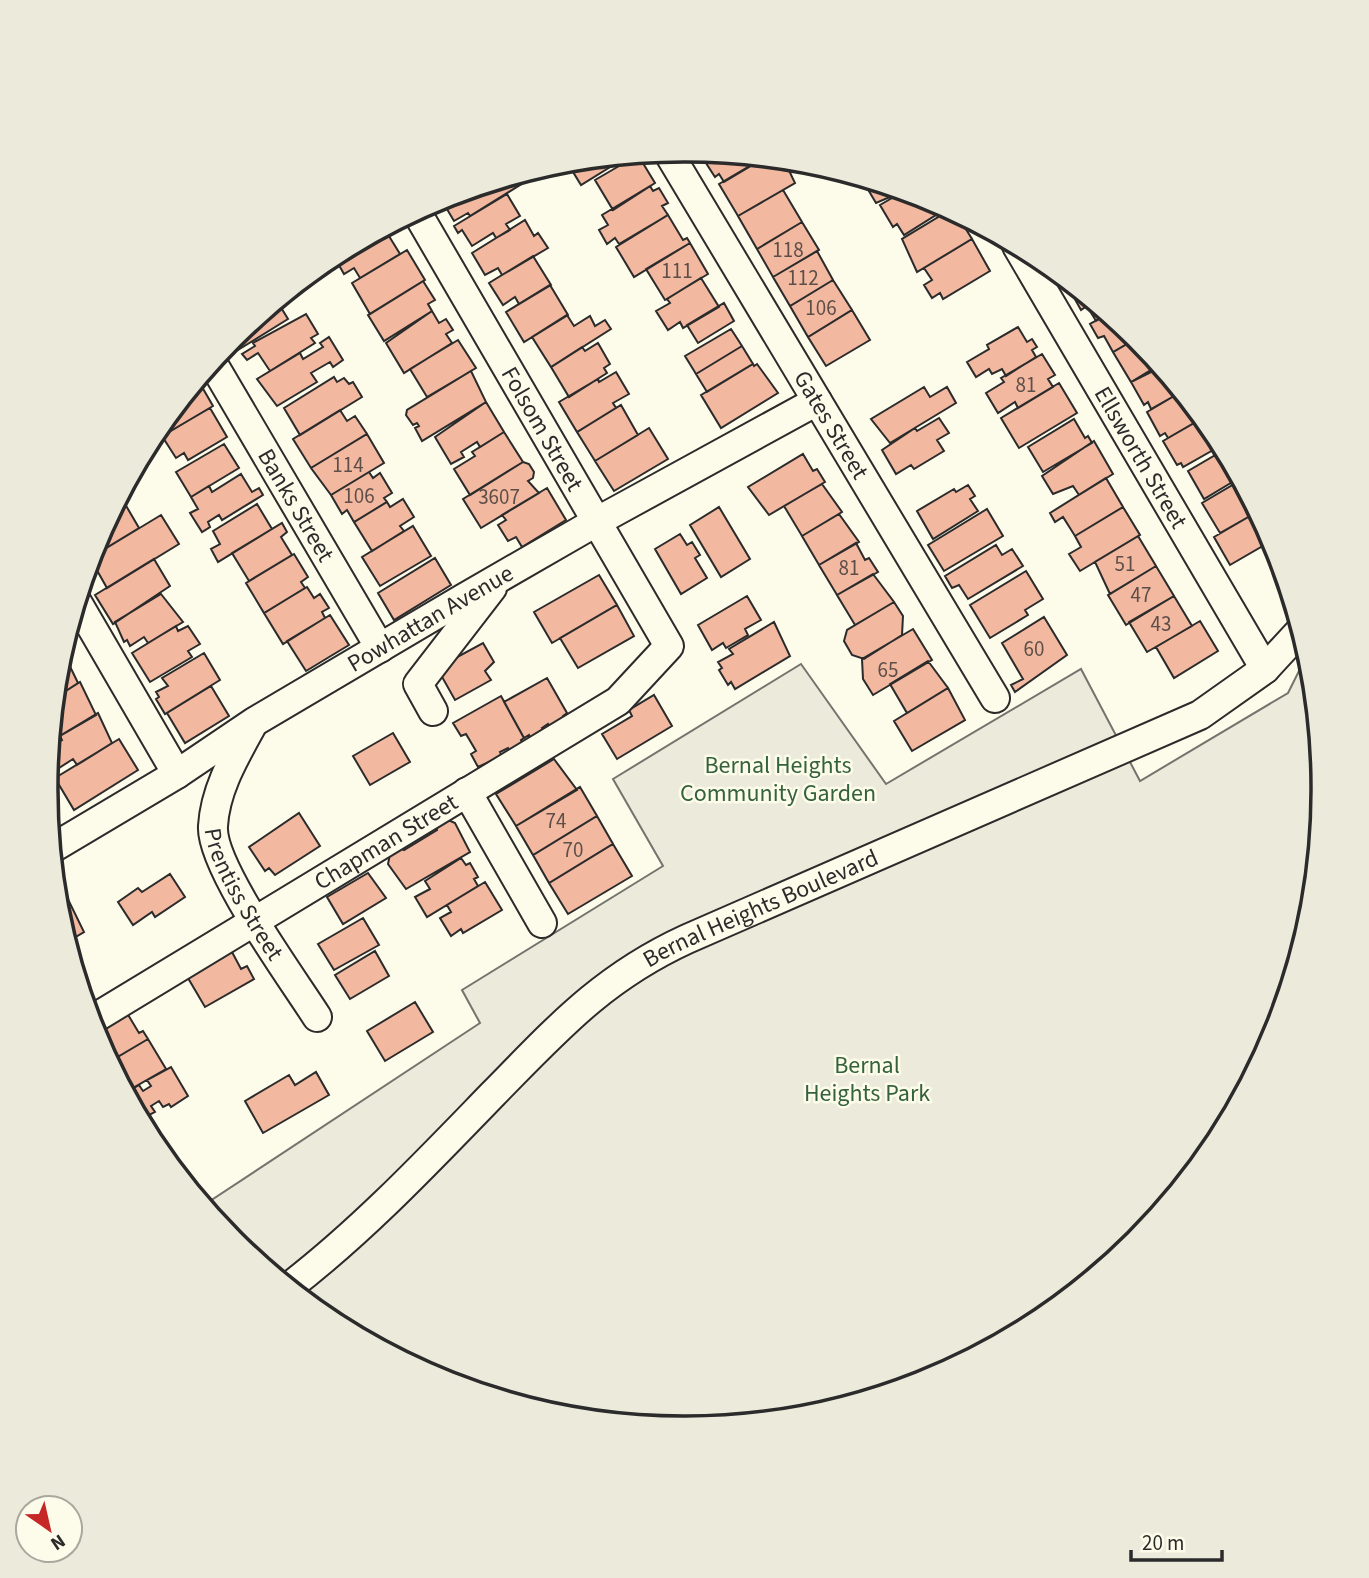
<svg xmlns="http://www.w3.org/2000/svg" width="1369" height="1578" viewBox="0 0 1369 1578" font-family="'Source Sans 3',sans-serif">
<rect width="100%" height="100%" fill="#fdfbea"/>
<path fill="#ecebdb" stroke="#74746e" stroke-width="2" d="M1308,653l15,136 -12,125 -36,120 -59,110 -80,97 -97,80 -110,59 -120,36 -125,12 -125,-12 -119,-37 -111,-59 -97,-79 -28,-36 276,-182 -18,-33 201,-124 -50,-87 188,-115 85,120 195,-115 59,112 148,-88z"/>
<path fill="#f2b8a0" stroke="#2b2b2b" stroke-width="2" d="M709,152l55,6 -40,24 -5,-8 -4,3 -11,-17z
M638,155l17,28 -42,27 -18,-30z
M628,156l-47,29 -14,-23z
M773,159l11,1 11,23 -57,33 -19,-32 39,-23 3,5z
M520,174l5,8 -55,34 -2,-3 -14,8 -13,-22z
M866,180l38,11 -28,12 -13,-22z
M650,186l3,5 6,-3 9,15 -6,3 6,9 -49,29 -4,-6 -8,6 -8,-14 9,-5 -6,-10z
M783,190l19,32 -45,27 -19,-33z
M904,191l25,8 18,9 -43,27 -7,-11 -4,3 -13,-22z
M507,194l13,22 -14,8 4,6 -14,8 -3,-5 -21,13 -10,-16 -4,3 -4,-7z
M950,210l6,3 16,26 -55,33 -15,-33z
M668,215l15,25 4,-2 3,5 -56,34 -18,-30z
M525,220l9,16 4,-3 10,15 -46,27 -4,-7 -13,7 -13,-22z
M802,222l17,28 -46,27 -16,-28z
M384,228l16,26 -40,24 -6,-10 -10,6 -8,-14 9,-5 -2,-5z
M972,239l18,32 -47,28 -3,-6 -8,5 -8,-13 8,-5 -8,-12z
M690,243l18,31 -43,26 -19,-31z
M407,250l18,30 -55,34 -18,-31z
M817,251l16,29 -43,26 -17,-29z
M533,256l18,29 -32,19 -4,-7 -12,8 -14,-22z
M701,278l18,29 -36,21 -3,-6 -12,8 -12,-19 14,-8 -3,-4z
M833,280l19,30 -44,27 -18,-31z
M423,281l12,19 -7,4 4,7 -48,30 -16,-26z
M550,285l18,30 -44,27 -18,-30z
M1079,290l29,24 -12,7 -9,-15 -6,4 -9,-16z
M277,301l11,18 -50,31 -7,-11z
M724,303l10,18 -36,22 -11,-18z
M852,310l18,30 -44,26 -18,-29z
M432,311l7,12 7,-4 7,11 -7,4 6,9 -48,30 -18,-30z
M306,314l12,20 -7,4 4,5 -45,28 -12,-18 -11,7 -5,-6 13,-8 -2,-3z
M1108,314l29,24 -24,14 -9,-16 -6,2 -8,-14z
M567,315l7,11 16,-10 5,10 10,-6 6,9 -60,38 -19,-30z
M1018,327l9,15 5,-3 5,8 -5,3 4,7 -30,19 -4,-7 -10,5 -3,-5 -13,8 -9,-15 22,-13 -2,-4z
M731,329l11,17 -46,28 -11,-18z
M329,337l14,23 -10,7 -3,-5 -19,11 6,9 -40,24 -20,-27 43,-26 3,6 20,-12 -3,-4z
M458,340l18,28 -49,29 -17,-28z
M1134,340h5l20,25 -28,17 -18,-30z
M598,343l12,21 -6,4 3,5 -38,24 -18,-30 31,-20 3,4z
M742,346l11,18 -46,28 -11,-18z
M1042,354l13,21 -7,4 5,8 -35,21 -3,-6 -17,11 -12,-20 18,-11 -3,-4z
M753,364l1,2 3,-2 21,29 -57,35 -20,-33z
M1161,367l20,25 -30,17 -3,-7 -4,3 -13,-23z
M471,371l15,31 -64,39 -7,-13 4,-2 -2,-3 -4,2 -7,-10 1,-5z
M616,372l13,22 -16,9 3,5 -39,24 -18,-30 39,-23 1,3z
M334,377l3,5 7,-4 5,6 4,-2 9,15 -62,38 -16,-27z
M198,380l15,26 -61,36 1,-8z
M1059,383l18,30 -58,35 -18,-30z
M924,387l6,10 17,-10 9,16 -66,40 -19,-24z
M1181,392l19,23 -3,2 2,3 -31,18 -3,-5 -5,3 -13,-24z
M486,402l18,30 -24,15 -3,-5 -16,10 3,5 -13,7 -16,-27z
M621,405l17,30 -43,26 -18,-29z
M210,408l17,29 -39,23 -4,-7 -8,5 -14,-22z
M340,410l7,11 8,-5 12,18 -56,34 -18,-29z
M939,418l10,15 -12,7 7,11 -30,18 -3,-4 -15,9 -14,-24 33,-22 2,3z
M1203,418l19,27 -39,22 -2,-4 -4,2 -14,-24z
M1074,419l11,19 3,-2 4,7 -49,29 -15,-25z
M649,428l19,31 -54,32 -19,-30z
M504,432l19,30 -53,33 -16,-26 21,-13 -3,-4z
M367,434l17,29 -53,32 -20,-27z
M1094,441l19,33 -34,21 -6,-9 -20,8 -11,-18z
M224,444l15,24 -48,29 -15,-25z
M1224,450l15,28 -35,21 -16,-28z
M803,454l10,17 4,-2 8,13 -56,33 -21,-28z
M523,462l6,2 5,8 -1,6 -5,3 11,12 -58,35 -18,-29z
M369,472l4,6 7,-5 12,20 -8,5 3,4 -33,20 -7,-12 -5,4 -11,-19z
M241,474l11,18 7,-4 4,7 -41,25 -3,-5 -11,7 2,5 -8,5 -12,-19 8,-4 -7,-12 18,-11 3,6z
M1106,478l17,29 -48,29 -12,-19 -8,5 -5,-9z
M1241,480l16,32 -37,21 -18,-30z
M822,484l20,28 -40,24 -18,-30z
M968,485l7,11 -5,3 8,12 -45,28 -16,-28 37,-22 2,3z
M547,488l19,32 -44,27 -6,-10 -8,4 -10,-16 8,-5 -4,-5z
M121,497l18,31 -46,28 1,-12z
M403,499l11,18 -14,9 4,5 -32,20 -18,-29 33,-20 3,5z
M257,504l15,25 -54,33 -7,-13 9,-5 -7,-13z
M719,507l31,52 -29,18 -31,-52z
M1123,507l17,28 -60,36 -11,-17 12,-7 -6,-11z
M987,509l16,27 -59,35 -16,-26z
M1257,512l16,28 -43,25 -16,-28z
M839,514l20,28 -40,23 -17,-29z
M161,515l18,29 -72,44 -17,-30z
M282,523l5,9 -6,5 11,18 -43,26 -17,-28z
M413,526l18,30 -51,30 -18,-29z
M680,534l7,11 5,-3 8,13 -5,3 12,20 -26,16 -26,-45z
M1138,536l18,30 -46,28 -15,-32z
M856,543l9,17 4,-2 9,14 -41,23 -18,-30z
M996,545l6,10 10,-6 11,17 -55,33 -9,-14 -7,3 -7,-12z
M294,554l14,23 -7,5 4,6 -41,25 -18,-30z
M435,558l16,27 -57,35 -16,-27z
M154,559l16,27 -57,38 -18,-29z
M1156,566l18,30 -48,29 -18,-30z
M1026,571l17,28 -18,11 3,5 -38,23 -20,-33z
M873,574l21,28 -39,23 -18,-30z
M599,575l18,30 -65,38 -18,-31z
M307,587l7,11 6,-4 9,14 -7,4 3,6 -42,26 -19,-31z
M161,594l22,28 -35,21 -4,-6 -14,9 -3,-6 -3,2 -9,-20z
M747,596l14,24 -16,9 3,6 -22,13 -3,-5 -11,7 -14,-25z
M1174,596l18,30 -45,26 -18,-30z
M894,602l9,14 -1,19 -38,24 -12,-4 -8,-14 3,-11z
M617,605l17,31 -56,32 -18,-30z
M330,615l19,30 -43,26 -19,-30z
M1044,617l23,38 -52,37 -4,-7 12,-6 -21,-36z
M1200,621l18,30 -44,27 -18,-31z
M774,622l16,34 -55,33 -4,-7 -3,3 -9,-15 3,-2 -4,-6 15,-8 -4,-5z
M176,626l2,5 10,-5 12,18 -12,7 4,6 -42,25 -18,-29z
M913,629l19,31 -59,35 -10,-16 -1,-20z
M483,643l11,19 -9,9 6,9 -36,20 -18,-32z
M63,652l15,31 -23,15 3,-34z
M204,653l16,27 -55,34 -9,-15 3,-2 -3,-5 12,-6 -6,-8z
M928,661l20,27 -41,25 -17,-29z
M547,678l20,35 -4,3 1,3 -14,8 -2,-3 -6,4 2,3 -13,8 -2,-4 -5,3 -20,-36z
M80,682l16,33 -36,21 -4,-6 -5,4 4,-36z
M211,686l18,30 -44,27 -18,-30z
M948,688l17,32 -53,31 -18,-30z
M654,695l18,31 -55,33 -15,-25 30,-18 -3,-6z
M501,696l23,42 -3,2 2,4 -13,7 -2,-3 -8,4 2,4 -24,11 -7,-13 5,-3 -10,-17 -5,2 -8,-13z
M98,713l14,30 -35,22 -4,-6 -14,9 -9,-21 12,-7 -2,-4z
M393,733l17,29 -40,23 -17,-29z
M119,739l19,31 -64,40 -19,-32z
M554,759l23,31 -61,36 -20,-32z
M580,787l17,29 -64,39 -17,-29z
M299,813l21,33 -45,29 -6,-7 -4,3 -16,-24z
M597,816l16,28 -64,39 -16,-28z
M446,819l9,4 15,29 -64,37 -18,-25 2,-10 10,-6 4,2 33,-20 -1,-4z
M613,844l19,32 -64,38 -19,-31z
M461,858l5,7 4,-2 8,14 -4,2 4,7 -51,31 -12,-20 15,-8 -5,-8z
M368,873l18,25 -43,26 -16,-27z
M170,874l15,23 -30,20 -3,-5 -19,13 -15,-23 20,-14 4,4z
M485,882l17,28 -39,23 -2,-4 -10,7 -11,-18 11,-6 -4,-7z
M62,887l22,45 -17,10 -9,-29 -3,-23z
M363,918l16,27 -45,25 -16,-26z
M375,951l14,25 -39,23 -15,-24z
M232,952l9,17 6,-3 7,13 -49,28 -17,-29z
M415,1002l18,30 -48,29 -18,-30z
M127,1013l12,20 4,-2 5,8 -39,23 -15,-29z
M148,1039l18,30 -35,20 -1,-2 -6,3 -15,-28z
M171,1067l17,29 -17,11 -2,-3 -6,3 -4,-6 -8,5 4,6 -15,8 -14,-27 13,-8 4,6 8,-5 -4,-6z
M316,1072l13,23 -66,38 -18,-32 44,-26 6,10z"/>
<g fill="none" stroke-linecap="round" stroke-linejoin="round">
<g stroke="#2b2b2b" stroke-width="32">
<g id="minor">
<path id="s1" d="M668,152l327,546"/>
<path id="s2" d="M1017,246l248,423"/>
<path id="s3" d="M212,362l168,286"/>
<path d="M77,602l100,172"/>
<path d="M433,711l-15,-27 74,-96"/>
<path id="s4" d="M251,727c-17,31 -36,63 -38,99 -3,40 80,153 104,191"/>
<path d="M467,792l75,131"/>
<path id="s5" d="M51,849l126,-75 77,-52 210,-124 132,-76 221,-121"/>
<path id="s6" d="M90,1021l528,-320 51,-55 -253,-435"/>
<path id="s7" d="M289,1287c74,-57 139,-126 204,-193 64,-65 109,-116 194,-155l513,-224 65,-46 36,-39"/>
</g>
</g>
<use href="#minor" stroke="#fdfbea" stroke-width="28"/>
</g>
<g text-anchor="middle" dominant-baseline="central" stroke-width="5" stroke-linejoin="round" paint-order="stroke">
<g font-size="21" fill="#5d4e48">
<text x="788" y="250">118</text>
<text x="677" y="271">111</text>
<text x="803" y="278">112</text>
<text x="821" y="308">106</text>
<text x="1026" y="385">81</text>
<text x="348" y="465">114</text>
<text x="359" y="496">106</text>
<text x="499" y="497">3607</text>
<text x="1125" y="564">51</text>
<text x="849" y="568">81</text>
<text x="1141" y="595">47</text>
<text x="1161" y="624">43</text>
<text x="1034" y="649">60</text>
<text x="888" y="670">65</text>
<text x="556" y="821">74</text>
<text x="573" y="850">70</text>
</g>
<g font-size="24" fill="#2b2b2b" stroke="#fdfbea">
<text stroke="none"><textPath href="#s1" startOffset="318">Gates Street</textPath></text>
<text transform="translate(542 429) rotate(60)">Folsom Street</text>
<text stroke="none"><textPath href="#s2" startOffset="245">Ellsworth Street</textPath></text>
<text stroke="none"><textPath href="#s3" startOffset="166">Banks Street</textPath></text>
<text stroke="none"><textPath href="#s5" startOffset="444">Powhattan Avenue</textPath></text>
<text stroke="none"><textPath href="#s6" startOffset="346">Chapman Street</textPath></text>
<text stroke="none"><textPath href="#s4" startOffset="182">Prentiss Street</textPath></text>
<text stroke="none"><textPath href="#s7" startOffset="611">Bernal Heights Boulevard</textPath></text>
</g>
<g font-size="24" fill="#34623c" stroke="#fdfbea">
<text x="778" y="765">Bernal Heights<tspan x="778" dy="28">Community Garden</tspan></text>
<text x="867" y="1065">Bernal<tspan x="867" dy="28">Heights Park</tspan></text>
</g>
</g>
<path d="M0 0H1369V1578H0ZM684 162H685A626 626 0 0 1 1311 788V790A626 626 0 0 1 685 1416H684A626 626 0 0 1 58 790V788A626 626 0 0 1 684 162Z" fill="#eceadb" fill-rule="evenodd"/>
<path fill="none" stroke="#2b2b2b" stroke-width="3.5" d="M684 162H685A626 626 0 0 1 1311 788V790A626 626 0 0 1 685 1416H684A626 626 0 0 1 58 790V788A626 626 0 0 1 684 162Z"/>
<g transform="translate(49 1529) rotate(146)"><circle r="33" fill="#fdfbea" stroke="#a9a89e" stroke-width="2"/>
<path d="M0-5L12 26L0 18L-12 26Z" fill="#c62828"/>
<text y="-10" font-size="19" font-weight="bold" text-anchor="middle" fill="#2b2b2b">N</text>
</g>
<path d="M1131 1550v10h91v-10" fill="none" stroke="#2b2b2b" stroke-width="3.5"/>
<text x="1142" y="1550" font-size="21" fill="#2b2b2b" stroke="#fdfbea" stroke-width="5" paint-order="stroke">20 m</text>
</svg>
